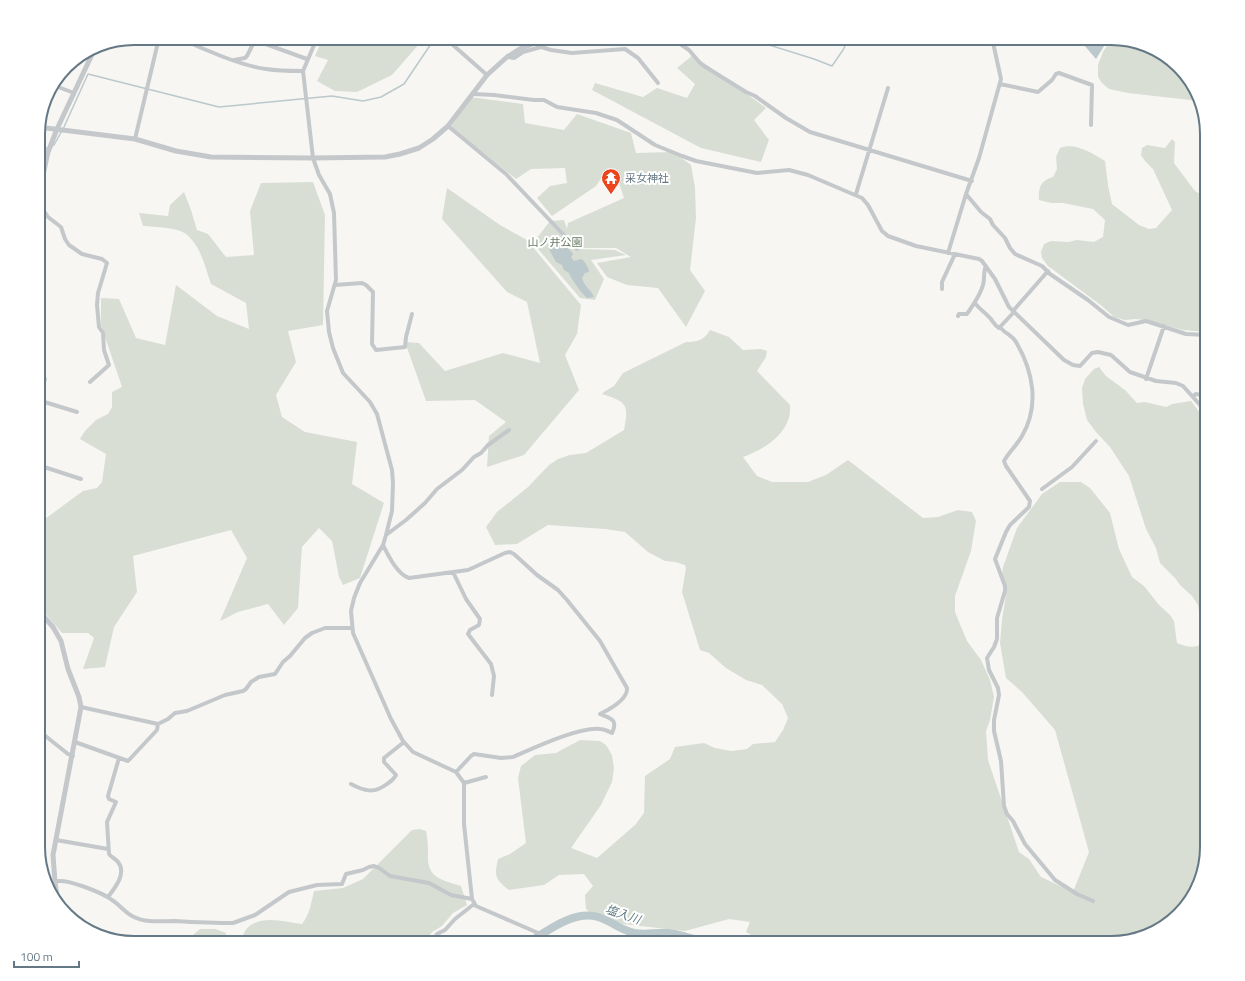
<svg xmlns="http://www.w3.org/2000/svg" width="1245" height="981" viewBox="0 0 1245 981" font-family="'Titillium Web','Noto Sans JP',sans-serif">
<rect width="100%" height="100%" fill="#f7f6f3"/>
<path fill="#d8ded4" d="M323,38h90l7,5 -28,32 -35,17 -22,-1 -18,-10 11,-21 -13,-4z
M1112,38l30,5 32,19 23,30 2,9 -71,-8 -19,-4 -7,-6 -4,-6v-12l5,-13z
M693,55l73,53 -12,12 15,20 -8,22 -60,-14 -109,-58 3,-7 48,14 14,-9 30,10 8,-14 -18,-16z
M470,97l53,7 2,19 39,7 13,-16 54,19 5,20 37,-1 18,13 4,22 1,31 -6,52 15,21 -19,36 -28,-39 -31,-3 -20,-8 -10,-14 34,-6 -15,-9h-36l-5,-6h7v-7l-15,-6 1,-6 56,-25 -6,-18 -10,-12 -12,18 -44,30 -15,-18 13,-12 17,-3 -2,-15 -34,1 -15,10 -65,-52z
M1172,139l3,3 -1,21 21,28 12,7v134l-24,-2 -38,-10 -10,-1 -10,1 -11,-3 -12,-11 -54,-40 -6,-8 -1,-6 3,-8 7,-3 17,1 9,-2 17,2 9,-5 2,-17 -12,-11 -30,-6h-12l-12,-3c-1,-12 2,-20 14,-23l4,-8 -1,-12 4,-9c15,-6 32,5 45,13l3,24 4,19 27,21 10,4 7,-1 16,-18 -19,-41 -8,-8 -4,-6 1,-7 5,-3 18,3z
M313,182l12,33 -2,110 -35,6 8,31 -20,33 6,22 23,15 52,10 -5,42 32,19 -24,75 -17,7 -4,-8 -7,-36 -13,-13 -17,19 -4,61 -14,17 -16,-21 -30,8 -18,9 27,-63 -16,-28 -98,26 4,36 -23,35 -9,40 -22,2 11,-31 -6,-5h-26l-24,-28v-81l45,-33 14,-3 5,-6 4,-28 -26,-15 5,-8 11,-11 12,-6 4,-7v-15l10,-5 -21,-62v-27l18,1 17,39 29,7 11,-60 41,31 32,13 -3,-26 -35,-19c-6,-17 -10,-38 -25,-50 -9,-7 -32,-7 -43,-8l-4,-13 29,3 2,-11 14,-13 7,18 6,20 11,4 18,23 28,-2 -4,-44 11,-28z
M447,188l53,37 27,15 54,65 -4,29 -12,21 14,35 -55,65 -37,12 2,-31 17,-14 -31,-22 -49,1 -21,-59 14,1 26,28 58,-18 37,10 -13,-61 -20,-10 -65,-73z
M564,220l3,9 15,6 -1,6h-8l7,8 35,1 11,5 -35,5 13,19 -9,21 -15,-2 -47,-55 17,-22z
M710,330l19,7 14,13 18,-1 6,2 -1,6 -9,14 33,34c0,4 0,9 -1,13 -7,21 -28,32 -46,39l14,19 15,6h36l18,-7 22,-15 75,58 15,-1 20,-7 14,2 4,9 -5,30 -16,45v16l12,29 14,19 9,20 4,17 -4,23 -4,11 2,29 31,92 10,7 12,18 32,15 16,-40 -34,-122 -33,-38 -16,-14 -6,-35 2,-23 4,-25 -4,-20 1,-8 14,-39 25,-34 18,-12h21l9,6 20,25 9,36 13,28 12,9 15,19 11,10 4,6 3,22c10,4 17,6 26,0l-5,-38 -6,-9 -12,-11 -5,-7 -15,-15 -4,-15 -10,-19 -17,-53 -19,-29 -14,-15 -9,-12 -4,-16 -1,-16 3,-9 9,-10 5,-2 7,9 19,14 12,13 8,-1 21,5 6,-3 19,-3 16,21v425l-7,36 -17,27 -30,23 -42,10h-345l-20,-11 4,-10 -21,-3 -44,12 -62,-7 -30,-9 -7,-6 -1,-14 8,-9 -9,-12 -25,1 -15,10 -35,5c-14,-11 -15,-14 -11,-31l12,-5 16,-11 -8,-65 3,-12 14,-11 21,-2 24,-13 20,1 6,4 6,10 2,13 -2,14 -11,23 -30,43 26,10 38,-33 9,-12 1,-37 25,-17 5,-12 29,-4 11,5 16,3 16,-2 6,-5 22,-2 8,-12 5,-12 -6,-14 -20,-19 -16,-5 -20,-12 -17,-15 -9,-3 -18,-58 4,-24 -1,-3 -10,-3 -10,-1 -17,-9 -23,-20 -20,-3 -57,-4 -31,19 -22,1 -9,-18 11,-15 31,-25 21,-22 9,-6 12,-4 16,-2 38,-23c5,-26 3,-28 -22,-36l2,-2 10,-6 9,-13 63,-31c12,0 18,-2 24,-12z
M420,829l6,2c2,9 2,17 2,25 -1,23 16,24 33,30l6,19 -14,8 -11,13 -10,6 -8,11h-183c1,-4 2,-9 4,-12 13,-18 39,-9 57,-7 8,-10 9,-21 12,-33l29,-3 20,-9 49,-49z
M200,929h15l11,4 -1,10h-37l5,-8z"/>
<path fill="#bbc8cc" d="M1078,38h31l-13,21z
M554,239c5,1 17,11 19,15l-2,3 3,4 7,-2c4,2 8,9 8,13l-4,1 -3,5c3,10 8,10 12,19l-7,1c-6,-5 -15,-18 -18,-25l-5,-3 -2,-5 -6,-3 -7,-13v-4z"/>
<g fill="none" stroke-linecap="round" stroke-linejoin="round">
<path stroke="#bbc8cc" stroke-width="1.5" d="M750,38v1l64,20 18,7 11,-16 6,-12
M52,146l2,-1 10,-18 24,-53 131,33 113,-11 31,5 18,-4 23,-13 31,-46
M38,162l2,-10 7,-4"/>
<path stroke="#bbc8cc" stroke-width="8" d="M528,943c19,-12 46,-33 70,-26 13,4 23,13 36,16 12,2 23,-1 34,0 13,1 26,7 39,9 11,1 23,0 34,0"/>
<path stroke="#c4c8cb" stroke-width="4" d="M180,38c22,11 62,28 86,31 12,2 25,2 37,2
M249,38l58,21
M317,38l-14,33 10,87 6,17 11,19 4,19 2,67 -9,31 2,21 4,16 10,25 27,29 7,12 15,56 1,13 -1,28 -6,24 -3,10 -23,38 -6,15 -3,13 2,22 38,86 12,22 10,11 43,20 8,11v41l8,75 4,7 69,30 6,7
M445,38l42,37
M671,38l18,12 11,13 4,3 42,26 9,4 31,22 24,14 162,49
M508,57l6,1 9,-6 18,-5 10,3 21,3 53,-4 13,9 20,25
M234,60l11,-2 2,-2 9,-18
M1000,84l38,8 14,-12 4,-6 3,-1 33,12 -1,40
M53,85l21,8
M473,94l21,1 40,5h10l13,7 39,6 21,7 38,25 27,11 14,5 61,12 32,-3 19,5 54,23 6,7 14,26 6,5 28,10 63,13 3,2 13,18 14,28 55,53 9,5 7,1 12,-13 6,-1 13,3 19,17 26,9 20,2 7,3 18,20 6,10
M448,126l58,48 71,75
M135,139l24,-101
M856,194l32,-106
M966,194l15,18 9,7 3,6 12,13 5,10 5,6 27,12 8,8 38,26 21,17 19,8 18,-4 40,13 21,1
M38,203l10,14 13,10 4,12 4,6 13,9 20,5 5,4 -9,30 -1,12 2,22 4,6 1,17 5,15 -19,17
M948,253l18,-59 13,-36 22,-79 -9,-41
M335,285l27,-2 4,2 7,7 -1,52 4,6 29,-3 1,-10 6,-23
M942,289v-7l13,-28
M975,303c4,6 10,9 15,15 3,3 4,7 9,10
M1013,311l35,-40
M1014,312l-14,15c4,6 12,8 16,15 17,29 24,63 6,94 -5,9 -13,16 -18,25l2,5 24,35 -1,6 -19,18 -4,7 -11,27 10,27v5l-8,27v21l-3,8 -7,11 2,12 9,18 1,7 -5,25v11l7,30 3,45 3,8 6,7 12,23 30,36 22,14 16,7
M958,316l1,-2h8c6,-9 13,-18 16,-29 2,-6 0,-13 3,-19
M1146,379l18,-53
M1193,396l3,-2 11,2
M38,400l39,12
M38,402l7,-23
M38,465l43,14
M1042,489l30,-22 24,-26
M386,535l20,-15 19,-17 12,-14 25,-19 12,-13 7,-4 7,-8 21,-15
M383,545c5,10 14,29 26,33l59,-8 37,-17 5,-1 4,2 23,21 21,15 9,10 33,41 27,47c1,11 -17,21 -27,26 9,4 19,5 12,19 -4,-2 -8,-4 -12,-4 -22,-2 -66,19 -87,28l-12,1 -27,-4 -3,2 -15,16
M453,572l13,27 14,20 -1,6 -9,5 -2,4 23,30 3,12 -2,19
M81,707l77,17 10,-5 7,-6 12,-2 38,-16 18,-4 3,-2 5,-7 8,-5 16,-3 8,-12 7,-6 15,-18 7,-5 13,-5h27
M38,730l30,24 5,2
M75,742l53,19 29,-31 1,-6
M464,783l22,-6
M351,784c13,7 23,10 36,0 3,-2 7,-5 9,-9l-12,-13v-4l20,-16
M56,840l52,9
M55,882c9,-5 48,11 57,18 8,5 13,13 22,17 12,6 27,4 40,4 19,1 39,2 59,2l22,-8 34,-23 28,-7 25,-1 4,-10 17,-4 6,-3 5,-1 5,2 11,8 39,7 22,12 21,4
M108,897c7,-9 19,-24 10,-35 -2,-3 -7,-5 -9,-8l-2,-32 9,-20 -7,-3 -1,-3 11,-38
M431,943l6,-9 8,-4 10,-11 19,-15"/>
<path stroke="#c4c8cb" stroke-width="5" d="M38,127l97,12 41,12 35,6 102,1 72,-1 15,-3 19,-6 14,-9 15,-13 39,-51 20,-18 13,-8 27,-11
M38,199l10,-47 9,-23 39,-83
M38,610l15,17 8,14 7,28 11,28 2,10 -28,148 2,27 3,21"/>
</g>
<defs>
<g id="temple-pin" transform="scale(1)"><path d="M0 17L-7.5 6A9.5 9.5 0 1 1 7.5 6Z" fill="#eb451e" stroke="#fff"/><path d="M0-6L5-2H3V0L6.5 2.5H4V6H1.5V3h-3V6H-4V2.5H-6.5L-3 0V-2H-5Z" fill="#fff"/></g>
</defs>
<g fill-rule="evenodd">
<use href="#temple-pin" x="611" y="178"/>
</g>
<g text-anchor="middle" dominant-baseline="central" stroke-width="4" stroke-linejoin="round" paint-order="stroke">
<g font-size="11" fill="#647885" stroke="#fff" text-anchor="start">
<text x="625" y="178">采女神社</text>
</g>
<g font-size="11" fill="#697c63" stroke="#fff">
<text x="555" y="242">山ノ井公園</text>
</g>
<g font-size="12" font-style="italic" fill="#5f7b82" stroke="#fff">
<text transform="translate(623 914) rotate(19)">塩入川</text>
</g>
</g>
<path d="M0 0H1245V981H0ZM134 45H1111A89 89 0 0 1 1200 134V847A89 89 0 0 1 1111 936H134A89 89 0 0 1 45 847V134A89 89 0 0 1 134 45Z" fill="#fff" fill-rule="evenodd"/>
<path fill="none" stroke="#647885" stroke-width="2" d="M134 45H1111A89 89 0 0 1 1200 134V847A89 89 0 0 1 1111 936H134A89 89 0 0 1 45 847V134A89 89 0 0 1 134 45Z"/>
<path d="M14 961v6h65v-6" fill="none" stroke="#647885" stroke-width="2"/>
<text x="20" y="961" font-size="12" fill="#647885" stroke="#ffffff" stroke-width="3" paint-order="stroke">100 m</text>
</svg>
